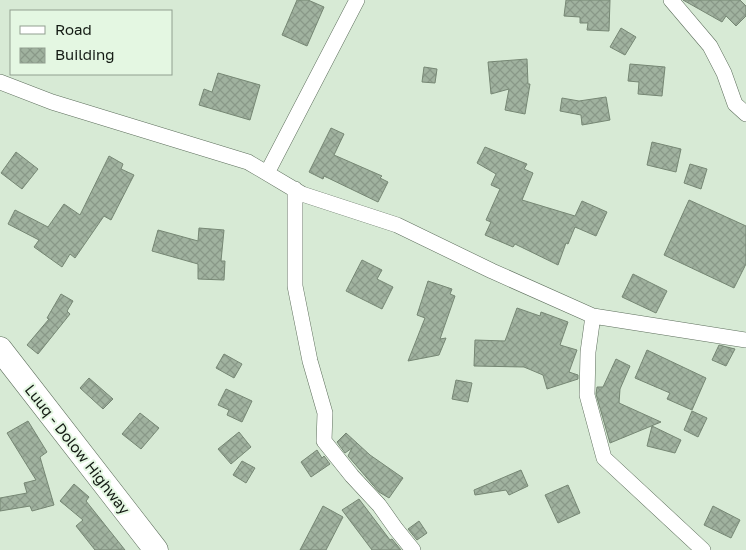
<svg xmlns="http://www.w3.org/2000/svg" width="746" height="550" viewBox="0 0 746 550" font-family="'Golos Text',sans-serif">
<defs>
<pattern id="building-cross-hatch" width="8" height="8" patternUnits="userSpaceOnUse" patternTransform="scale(1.25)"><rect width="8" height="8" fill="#a0b29f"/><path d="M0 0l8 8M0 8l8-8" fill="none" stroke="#899888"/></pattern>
</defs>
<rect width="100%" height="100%" fill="#d7ead5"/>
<path fill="url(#building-cross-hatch)" stroke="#768774" d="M297,0h11l16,7 -17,39 -25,-11z
M566,0h44l-1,31 -22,-1 1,-7h-8v-6l-16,-1z
M683,0h57l6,6v10l-10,10 -10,-10 -4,6z
M621,28l15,9 -11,18 -15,-8z
M527,59l1,25h2l-5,30 -20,-4 4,-21 -18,5 -3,-32z
M630,64l35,3 -3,29 -24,-2 1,-12 -11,-1z
M424,67l13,2 -2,14 -13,-1z
M218,73l42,12 -10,35 -51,-15 5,-16 8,3z
M606,97l4,23 -28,5 -1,-10 -21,-4 2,-13 17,3z
M331,128l13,6 -10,21 48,21 -2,2 8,4 -10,20 -54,-26 -1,3 -14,-7z
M652,142l29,7 -5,23 -29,-7z
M485,147l42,17 -3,5 9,4 -11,27 53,16 7,-15 25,11 -11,24 -21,-9 -7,17 -2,-1 -8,22 -43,-21 -2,3 -28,-12 6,-13 -5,-2 14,-31 -9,-4 5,-11 -19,-11z
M16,152l22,17 -16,20 -21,-16z
M109,156l14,8 -2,5 13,6 -23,45 -7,-4 -29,42 -5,-4 -8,13 -28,-20 5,-7 -31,-16 7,-14 33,17 16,-23 16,11z
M690,164l17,5 -6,20 -17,-6z
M689,200l57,26v38l-12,24 -70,-33z
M199,228l25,2 -3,31h4l-1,19 -26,-1v-15l-46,-13 6,-21 40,11z
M362,260l20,10 -5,9 16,8 -11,22 -36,-18z
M633,274l34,17 -11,22 -34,-16z
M428,281l24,8 -2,5 5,2 -15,43 6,-1 -7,17 -31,6 17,-43 -8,-3z
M61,294l12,7 -6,10 3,3 -32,40 -11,-9 22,-26 -2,-1z
M517,308l23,8 1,-4 27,10 -8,23 17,5 -8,22 9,3v4l-31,10 -4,-14 -19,-8 -50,-1 1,-26 30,1z
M719,345l16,4 -9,17 -14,-6z
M647,350l59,28 -14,32 -25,-11 3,-6 -35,-15z
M224,354l18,10 -8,14 -18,-10z
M616,359l14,7 -10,23 -1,14 42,19 -51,21 -14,-49 1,-7h6z
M89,378l24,21 -10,10 -23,-21z
M456,380l16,3 -4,19 -16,-3z
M226,389l26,12 -10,21 -15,-7 2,-5 -11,-5z
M692,411l15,7 -9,19 -14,-7z
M140,413l19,15 -18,21 -19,-15z
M28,421l19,31 -7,5 14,48 -22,6 -2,-5 -30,5v-13l27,-5 -3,-10 12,-3 -29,-47z
M652,426l29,14 -6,13 -28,-7z
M239,432l12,15 -20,17 -13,-15z
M346,433l24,22 33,23 -14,20 -10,-6 -31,-36 4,-8 -7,5 -8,-11z
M317,450l5,8 2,-2 6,8 -19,13 -10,-15z
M242,461l13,7 -9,15 -13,-8z
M521,470l7,16 -19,9 -3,-5 -31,5 -1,-5z
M74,484l15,13 -3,4 39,49h-30l-19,-24 7,-6 -23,-19z
M568,485l12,28 -22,10 -13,-28z
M359,499l31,41 2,-1 9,11h-29l-30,-40z
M323,506l20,11 -17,33h-26z
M713,506l27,14 -9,18 -27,-13z
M419,521l8,12 -10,7 -9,-11z"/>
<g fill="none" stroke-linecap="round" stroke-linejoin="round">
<g stroke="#5e6f5d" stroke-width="16">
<path id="minor" d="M671,0l39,46 14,27 11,31 11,10
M0,82l52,20 196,60 54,32 95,31 95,46 101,45 153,24
M267,173l90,-173
M295,189v97l15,75 15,52 -1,28 28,35 27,29 17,24 17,21
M593,316l-5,36 -1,43 17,63 99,92"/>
</g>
<g stroke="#5e6f5d" stroke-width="25">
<path id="primary" d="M0,349l156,201"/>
</g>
<use href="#minor" stroke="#fff" stroke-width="15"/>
<use href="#primary" stroke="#fff" stroke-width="24"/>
</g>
<g text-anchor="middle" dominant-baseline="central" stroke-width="4" stroke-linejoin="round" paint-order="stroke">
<g font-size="15" fill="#141b14" stroke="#e4f7e2">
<text transform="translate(78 449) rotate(52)">Luuq - Dolow Highway</text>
</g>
</g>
<rect x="10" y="10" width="162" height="65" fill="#e4f7e2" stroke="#919f90"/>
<rect x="20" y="26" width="25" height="8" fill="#ffffff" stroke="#919f90"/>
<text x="55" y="35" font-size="15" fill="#141b14">Road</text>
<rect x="20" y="48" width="25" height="15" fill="url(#building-cross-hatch)" stroke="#919f90"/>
<text x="55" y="60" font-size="15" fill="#141b14">Building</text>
</svg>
